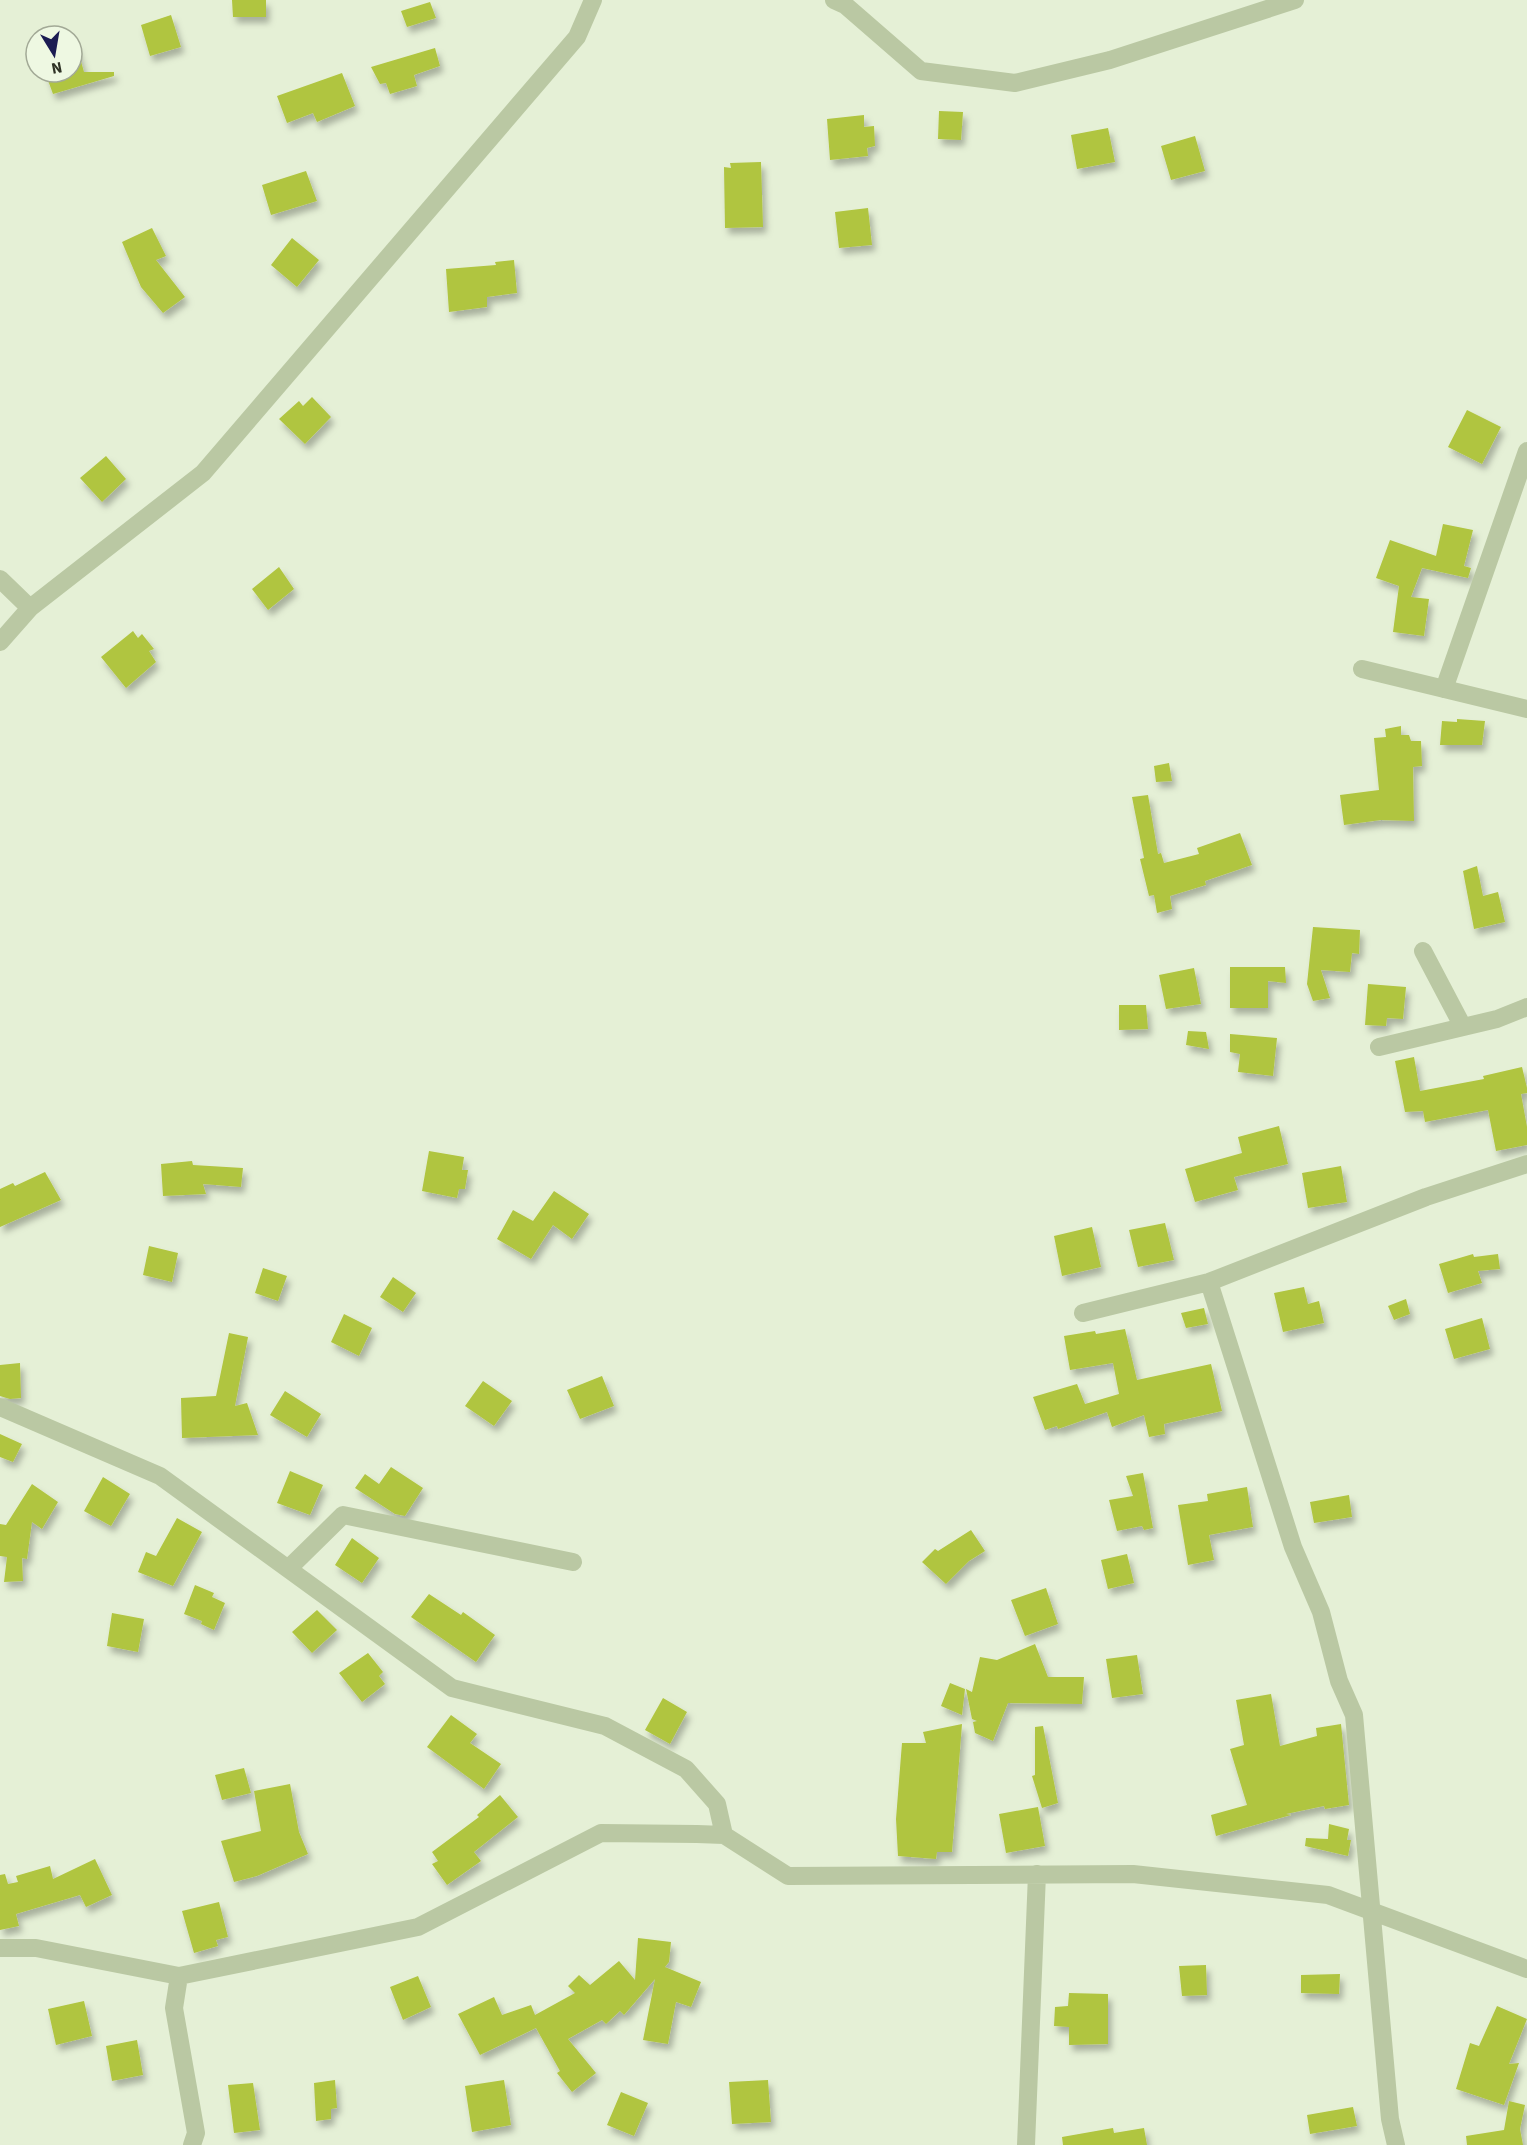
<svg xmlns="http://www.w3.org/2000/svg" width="1527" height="2145" viewBox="0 0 1527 2145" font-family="'Source Sans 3',sans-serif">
<defs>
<filter id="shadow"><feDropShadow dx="3.5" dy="6" stdDeviation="3" flood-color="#0004"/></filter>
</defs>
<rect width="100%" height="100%" fill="#e5f0d6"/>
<path fill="#b0c53f" filter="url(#shadow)" d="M232,0h34v17h-33z
M430,2l6,16 -29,9 -6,-16z
M171,15l10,32 -31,9 -9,-31z
M72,44h4l8,28h30v4l-61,18 -8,-22h27z
M435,48l5,18 -26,9 3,11 -27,8 -4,-11 -6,1 -9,-17z
M342,73l13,33 -38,16 -4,-9 -26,10 -10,-27z
M939,111l24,1 -2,28 -23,-1z
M864,115v12l10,-1 1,20 -8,2 1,8 -38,4 -3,-41z
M1108,128l7,34 -38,7 -6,-34z
M1195,136l10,35 -34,9 -10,-34z
M761,162l2,65 -38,1 -1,-61 7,1 -1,-5z
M306,171l11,30 -46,14 -9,-30z
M868,208l4,37 -33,3 -4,-36z
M152,228l14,28 -10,4 29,37 -22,16 -22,-26 -19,-45z
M292,238l27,22 -22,27 -26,-22z
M514,260l3,33 -30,4v10l-38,5 -3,-43 50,-4 -1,-3z
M312,397l19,20 -26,27 -26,-25 20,-18 4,5z
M1467,410l34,17 -19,37 -34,-17z
M106,456l20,23 -24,23 -22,-24z
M1443,524l30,6 -9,36 7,2 -3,10 -46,-10 -11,29 18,2 -5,37 -31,-4 6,-46 -23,-8 14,-38 46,16z
M279,567l15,22 -26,21 -16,-21z
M133,631l5,7 4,-4 12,15 -5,2 7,11 -30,26 -25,-31z
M1457,719l28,2 -3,24h-42l2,-24 15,1z
M1401,726v9h8l2,6h10l1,25 -9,1 1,54 -33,-1 -37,5 -4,-30 39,-5 -5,-52 12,-1 -1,-8z
M1169,763l3,18 -16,1 -2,-16z
M1148,795l10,59 3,-1 3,10 35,-9 -2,-6 43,-15 12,32 -47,16 1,4 -36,11 2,13 -15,4 -3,-18 -5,1 -9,-37 4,-1 -12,-61z
M1477,866l6,30 15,-4 7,30 -31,7 -11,-58z
M1313,927l47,3 -1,24 -7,-1 -2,19 -29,-2 9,28 -17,3 -6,-17z
M1230,967h55l1,16 -18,-2v27h-38z
M1194,968l7,36 -35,5 -7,-34z
M1368,984l38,3 -3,32 -16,-1 -1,8 -21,-1z
M1119,1005h27l2,24 -29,1z
M1188,1031l18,1 3,17 -23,-4z
M1230,1034l47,4 -4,38 -35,-4 2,-18 -10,-2z
M1414,1057l6,34 64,-12 -1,-3 39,-9 5,21v5l-6,1 6,33v18l-31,6 -8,-41 -63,12 -2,-11 -18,1 -10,-51z
M1279,1126l9,38 -54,13 4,13 -43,12 -10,-33 57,-16 -4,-16z
M429,1151l35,6 -2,13h6l-3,19h-6l-2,9 -35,-7z
M192,1161l1,4 50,3 -2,19 -38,-3 3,10 -43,2 -2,-32z
M1341,1166l6,36 -39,6 -6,-35z
M45,1172l16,28 -61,27v-38l13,-6 2,3z
M554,1191l35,23 -17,25 -19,-14 -22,34 -34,-20 16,-29 20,11z
M1165,1223l9,37 -36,7 -9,-37z
M1092,1227l9,40 -39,9 -8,-40z
M149,1246l29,7 -6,29 -29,-7z
M1473,1254l1,3 24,-3 2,15 -22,2 4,12 -34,10 -9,-29z
M263,1268l24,8 -9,25 -23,-8z
M393,1277l23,16 -13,19 -23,-15z
M1304,1287l4,17 11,-3 5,22 -41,9 -9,-39z
M1406,1299l4,15 -16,6 -6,-14z
M1204,1308l4,16 -22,4 -5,-15z
M344,1314l28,14 -13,28 -28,-14z
M1482,1318l8,31 -36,10 -9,-30z
M1125,1329l12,51 74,-16 11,47 -58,13 1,10 -16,3 -5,-22 -32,12 -5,-15 -49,17 -1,-3 -12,4 -12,-33 44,-13 8,20 34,-10 -6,-31 -43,7 -6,-34 31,-5 1,3z
M229,1333l19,4 -13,69 12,-3 11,32 -76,3 -1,-40 35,-2z
M20,1363l1,35 -11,1 -10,-3v-31z
M602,1376l12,30 -34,13 -13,-29z
M483,1381l29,20 -18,25 -29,-20z
M285,1391l36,23 -14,23 -37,-22z
M0,1434l22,10 -9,18 -13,-5z
M391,1467l32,21 -18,28 -10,-2 -40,-26 10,-14 14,10z
M290,1471l33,14 -13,30 -33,-12z
M1143,1473l10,55 -9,2 -2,-4 -25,5 -8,-31 24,-4 -7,-20z
M103,1477l27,17 -19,32 -27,-15z
M32,1484l26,18 -16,27 -10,-7 -5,37 -5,-1 1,23 -19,1 3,-25 -7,-1v-32l6,1z
M1247,1487l6,40 -44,8 5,25 -26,5 -10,-60 30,-4 -1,-7z
M1349,1495l3,22 -38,6 -4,-21z
M177,1518l25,14 -29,54 -35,-14 8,-20 10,4z
M971,1530l14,21 -16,10 -23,23 -24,-22 13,-13 3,2z
M352,1538l27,20 -17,25 -27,-18z
M1127,1554l7,29 -26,6 -7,-29z
M195,1585l19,8 -2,4 13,6 -11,27 -13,-6 1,-3 -18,-7z
M1046,1588l12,36 -33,12 -14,-36z
M429,1594l32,21 2,-3 32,23 -19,27 -65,-45z
M317,1610l20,20 -25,23 -20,-21z
M112,1613l32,6 -6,33 -31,-6z
M1035,1644l13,33h36l-2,27 -74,-1 -15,38 -18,-8 -2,-11 4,-1 -5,-2 -6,-30 6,3 8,-35 17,3z
M368,1653l15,19 -4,4 6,8 -23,18 -23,-29z
M1137,1655l6,39 -31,4 -6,-39z
M950,1683l15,6 -3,26 -21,-9z
M1271,1694l9,52 37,-10 -1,-8 25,-4 8,81 -24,4 -1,-3 -38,8 5,1 -75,21 -5,-21 36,-10 -17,-56 14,-4 -8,-45z
M663,1698l24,14 -17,32 -25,-14z
M451,1715l26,19 -7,9 31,21 -17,25 -57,-42z
M962,1724l-10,128h-15l-1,7 -38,-3 -2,-37 6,-76h24l-3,-11z
M1043,1726l15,77 -16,5 -10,-32 3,-1v-48z
M244,1768l7,25 -29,7 -7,-25z
M290,1784l9,48 9,22 -51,22 -23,6 -13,-41 40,-10 -7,-40z
M500,1795l18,22 -44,35 7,9 -34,24 -15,-21 6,-3 -6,-9 47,-35 -2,-2z
M1038,1807l7,39 -39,7 -7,-39z
M1329,1824l20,5 -2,11h4l-3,16 -43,-10 1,-8 22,1z
M95,1859l17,36 -26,12 -6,-12 -64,19 3,12 -19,4v-55l5,-1 3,10 10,-2 -2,-6 34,-10 3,13z
M219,1902l9,35 -12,3 2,6 -24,7 -12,-42z
M638,1938l33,4 -2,20 -4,5 36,15 -10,25 -15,-5 -8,42 -25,-4 12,-61 -31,36 -4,-4 -14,13 -4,-4 -34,19 28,34 -24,19 -15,-19 3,-2 -24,-43 -56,27 -22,-41 36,-17 8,18 29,-10 4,10 40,-22 -7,-7 11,-11 11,10 29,-24 16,19z
M1206,1965l1,30 -25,1 -3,-30z
M1340,1974l-1,20 -38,-1v-18z
M418,1976l13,31 -28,13 -13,-33z
M1069,1993l39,1v50l-39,1v-18l-15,-1 1,-19 13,-1z
M84,2001l8,35 -36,9 -8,-36z
M1497,2006l30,13 -18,45 10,-1 -15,42 -48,-16 14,-46 9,3z
M137,2040l6,35 -31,6 -6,-35z
M335,2080l2,28 -6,1v10l-15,2 -2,-38z
M504,2080l7,45 -39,7 -7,-46z
M768,2080l3,42 -39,2 -3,-42z
M253,2083l7,47 -26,3 -6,-48z
M621,2092l27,11 -14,33 -27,-11z
M1509,2101l16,4 -5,24 3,16h-56l-1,-9 38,-6z
M1353,2107l4,19 -47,8 -3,-19z
M1113,2128l1,5 30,-5 3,17h-84l-1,-8z"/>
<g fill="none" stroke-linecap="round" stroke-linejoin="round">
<path stroke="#bac8a3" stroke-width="18" d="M834,0l11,5 76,66 94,12 95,-23 185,-60
M0,579l30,29
M0,642l30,-34 173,-135 374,-436 16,-37
M1362,669l165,40
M1444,689l83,-238
M1423,951l40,76
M1379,1047l118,-28 30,-12
M1209,1282l84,265 28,65 18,69 15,34 36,404 6,26
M1083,1313l126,-31 217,-85 101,-33
M0,1407l160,69 292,212 153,38 81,43 31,35 7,31
M289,1568l54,-53 230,47
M0,1948h36l143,28 239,-49 183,-94 96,1 27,1 64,41 345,-2 195,21 199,74
M179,1976l-5,32 22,125 -4,12
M1026,2145l11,-271"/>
</g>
<g transform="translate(54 54) rotate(169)"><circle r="28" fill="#eef8e2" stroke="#a2a996" stroke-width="1.5"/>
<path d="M0-4.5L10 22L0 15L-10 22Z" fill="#1b1c53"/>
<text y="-9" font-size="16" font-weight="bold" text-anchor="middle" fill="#2f3325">N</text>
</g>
</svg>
